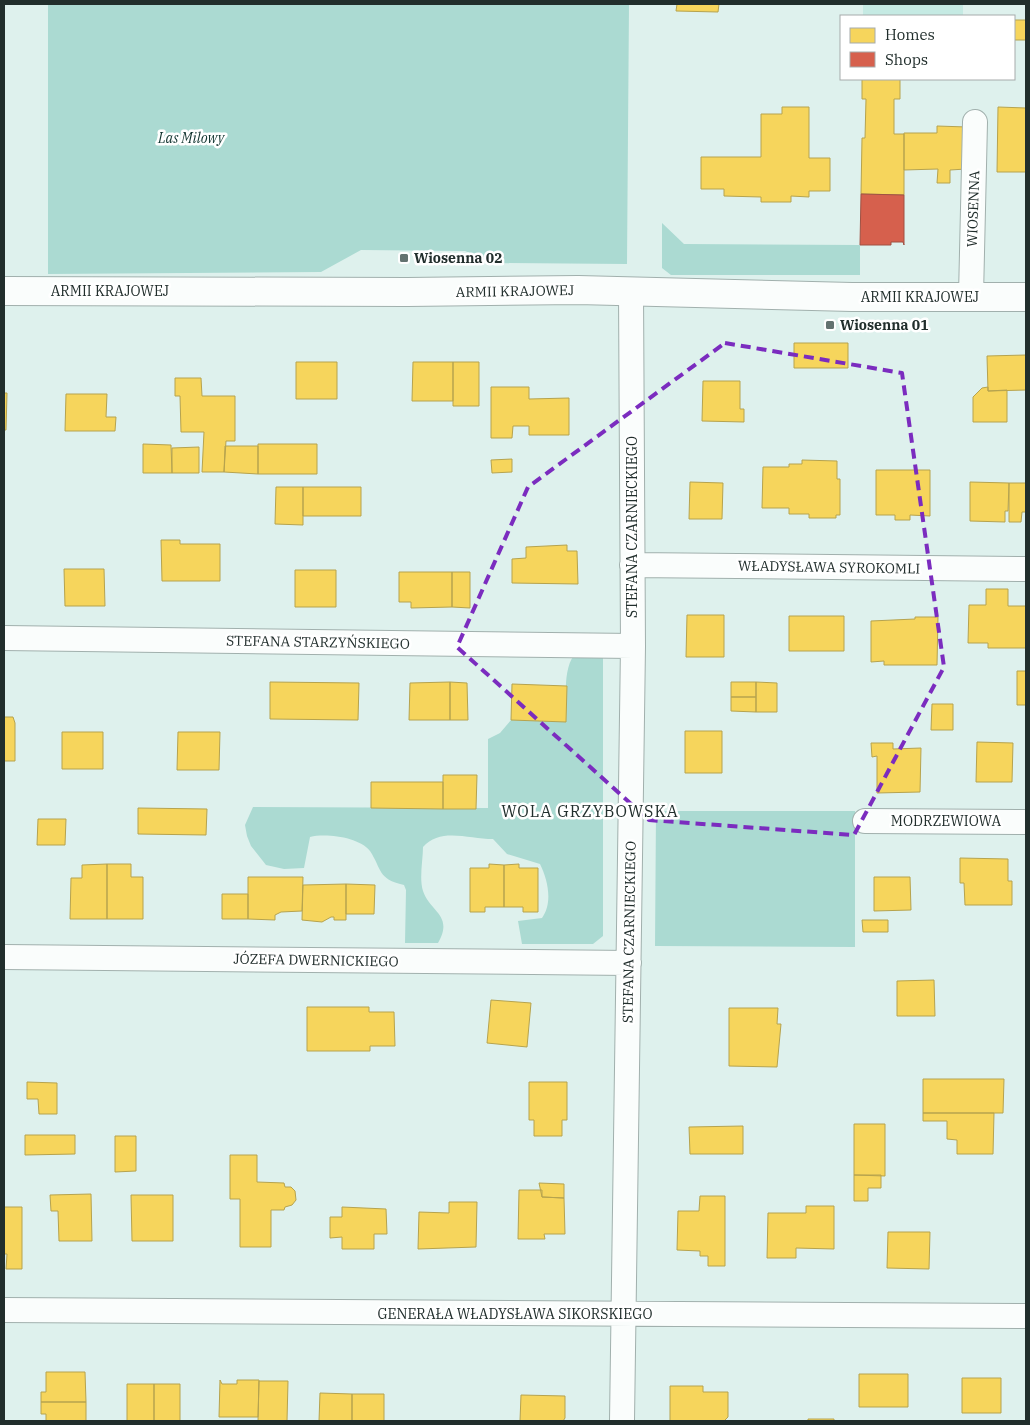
<svg xmlns="http://www.w3.org/2000/svg" width="1030" height="1425" viewBox="0 0 1030 1425" font-family="'IBM Plex Serif',serif">
<rect width="100%" height="100%" fill="#def1ed"/>
<path fill="#c5eae3" d="M863,4h100v12h-100z"/>
<path fill="#abdad2" d="M48,4h581l-2,260 -134,-1 -28,-12 -104,-1 -40,22 -273,2z
M662,223l22,21 176,1v30h-189l-9,-7z
M574,655h29v281l-10,8h-71l-4,-23 24,-3c11,-15 6,-38 -2,-54l-33,-10 -14,-15c-24,0 -53,-12 -70,8 0,13 -4,31 0,44 7,21 31,24 15,52h-33l1,-53 -2,-5c-27,-6 -22,-16 -34,-34 -11,-14 -44,-18 -60,-14l-6,31 -20,1 -18,-4 -15,-19 -4,-10 -2,-11 8,-18 235,1v-69l12,-6 11,-13 55,1c1,-20 -4,-49 8,-66z
M656,811h199v136l-200,-1z"/>
<path fill="#f6d55c" stroke="#b6a34e" d="M677,4h42l-1,8 -42,-1z
M1014,20h12v20h-12z
M862,79h38v20h-6v35h10v61l-43,-1 1,-56h3l1,-39h-4z
M782,107h27v51h21v33h-21v6l-18,-1v6h-30v-5l-37,-1v-7h-23v-32h60v-43h21z
M998,107l28,1v64h-29z
M937,126l30,1 -1,42 -16,1v13h-13l1,-14 -34,1v-37h33z
M794,343h54v25h-54z
M1026,355v35l-38,1 -1,-35z
M296,362h41v37h-41z
M413,362h40v39h-41z
M453,362h26v44h-26z
M175,378h26l1,18h33v45h-9l-2,31h-22l2,-40h-23l-1,-36h-5z
M703,381h37v28h4v13l-42,-1z
M491,387h38v12l40,-1v37h-40v-9h-16l-1,12h-21z
M988,387v4l19,-1v32h-34v-25l9,-9z
M4,393h3l-1,37h-2z
M66,394h41l-1,23h10l-1,14h-50z
M143,444l28,1 1,28h-29z
M258,444h59v30h-59z
M225,446h33v28l-34,-2z
M199,447v26h-27v-25z
M512,459v13l-20,1 -1,-13z
M802,460l35,1v18h3v36h-4v3h-27v-4h-20v-6h-27l1,-41h26v-3h13z
M876,470h54v46l-20,-1v5h-15v-5h-19z
M690,482l33,1 -1,36h-33z
M970,482l39,1 -1,28h-3v11l-35,-1z
M1009,483h17v29h-4l-1,10h-12z
M276,487h27v38l-28,-1z
M303,487h58v29h-58z
M161,540h19v4h40v37h-58z
M567,545v6h10l1,33 -66,-1v-24l14,-1v-11z
M64,569h40l1,37h-40z
M295,570h41v37h-41z
M399,572h53v35l-41,1v-6h-12z
M452,572h18v36l-18,-1z
M986,589h22v17h18v42h-38v-5h-20l1,-38h17z
M687,615h37v42h-38z
M789,616h55v35h-55z
M915,617h23l-1,48h-53v-4l-13,1v-41l44,-2z
M1017,671h9v34h-9z
M270,682l89,1 -1,37 -88,-1z
M450,682l17,1 1,37h-18z
M450,682v38h-41l1,-37z
M731,682h25v15h-25z
M756,682l21,1v29h-21z
M512,684l55,2 -1,36 -55,-2z
M731,697h25v15l-25,-1z
M932,704h21v26h-22z
M4,717h9l2,6v38h-11z
M685,731h37v42h-37z
M62,732h41v37h-41z
M178,732h42l-1,38h-42z
M977,742l36,1 -1,39h-36z
M871,743h22v6l28,-1 -1,44 -43,1v-37l-5,1z
M443,775h34l-1,34h-33z
M371,782h72v27l-72,-1z
M138,808l69,1 -1,26 -68,-1z
M38,819h28l-1,26h-28z
M960,858l48,1v22h4v24h-47l-1,-22h-4z
M107,864h24v13h12v42h-36z
M107,864v55h-37l1,-41h11v-13z
M489,864l15,1v42h-19v5h-15v-44h19z
M519,864v4h19v44h-15v-5h-19v-42z
M248,877h55l-1,34 -21,1 -6,3v5l-27,-1z
M874,877h36l1,33 -37,1z
M346,884l29,1 -1,29h-28z
M346,884v36h-12v-3h-3l-9,5 -20,-2 1,-35z
M222,894h26v25h-26z
M862,920h26v12h-25z
M934,980l1,36h-38v-35z
M491,1000l40,3 -4,44 -40,-4z
M307,1007h62v5h25l1,34h-25v5h-63z
M729,1008h49l-1,16h4l-4,43 -48,-1z
M923,1079h81l-1,34h-80z
M27,1082l30,1v31h-18l-1,-15h-11z
M529,1082h38v38h-5v16h-28v-16h-5z
M923,1113h71l-1,41h-36v-14l-10,-1v-18h-24z
M854,1124h31v52l-31,-1z
M743,1126v28h-53l-1,-27z
M25,1135h50v19l-50,1z
M115,1136h21v35l-21,1z
M230,1155h27v27l27,1 1,4h6l4,4 1,9 -4,5 -7,2 -1,3h-13v37h-31v-48h-10z
M854,1175h27v13h-13v13h-14z
M539,1183l25,1v14l-22,-1z
M519,1190h23v7l22,1 1,36h-21l1,5h-27z
M91,1194l1,47h-33l-1,-30h-7l-1,-16z
M131,1195h42v46h-41z
M700,1196h25v70h-17v-10h-8v-5l-23,-1 1,-39h21z
M449,1202h28l-1,45 -58,2 1,-37 30,1z
M806,1206h28v43l-38,-1v10h-29l1,-45h38z
M4,1207h18v62h-16l1,-15h-3z
M342,1207l44,2 1,25h-13v15h-32v-12l-12,1v-21h12z
M888,1232h42l-1,37 -42,-1z
M46,1372h39l1,30h-45v-10h5z
M859,1374h49v33h-49z
M962,1378h39v35h-39z
M220,1380l2,4h15v-4h22l-1,37h-39z
M259,1381h29l-1,40h-29z
M127,1384h27v37h-27z
M154,1384h26v37h-26z
M670,1386h33v6h25v25l-4,4h-54z
M320,1393l32,1v27h-33z
M352,1394h32v27h-32z
M521,1395l44,1v22l-2,3h-43z
M41,1402h45v19h-40v-7h-5z
M808,1419h26v2h-26z"/>
<path fill="#d6604d" stroke="#a05143" d="M861,194l43,1v50l-1,-3h-12v3h-31z"/>
<g fill="none" stroke-linecap="round" stroke-linejoin="round">
<g stroke="#a1b0ad" stroke-width="26">
<path id="minor" d="M971,296l4,-174
M632,565l394,4
M4,638l629,8
M865,821l161,1
M4,957l625,6
M4,1310l1022,6
M622,1421l11,-775 -2,-354"/>
</g>
<g stroke="#a1b0ad" stroke-width="30">
<path id="tertiary" d="M4,291l403,1 171,-2 274,7h174"/>
</g>
<use href="#minor" stroke="#fafdfc" stroke-width="24"/>
<use href="#tertiary" stroke="#fafdfc" stroke-width="28"/>
</g>
<path fill="none" stroke="#7b2cbf" stroke-width="4" stroke-dasharray="10 6" stroke-linejoin="round" d="M725,343l177,30 42,294 -90,168 -205,-15 -192,-173 71,-160z"/>
<g fill="#637270" stroke="#fff" stroke-width="2">
<rect x="399" y="253" width="10" height="10" rx="2.5"/>
<rect x="825" y="320" width="10" height="10" rx="2.5"/>
</g>
<g text-anchor="middle" dominant-baseline="central" stroke-width="5" stroke-linejoin="round" paint-order="stroke">
<g font-size="14" font-style="italic" fill="#0f322d" stroke="#fff">
<text x="191" y="138">Las Milowy</text>
</g>
<g font-size="14" fill="#212e2c" stroke="#fff">
<text transform="translate(973 209) rotate(-88)">WIOSENNA</text>
<text x="110" y="291">ARMII KRAJOWEJ</text>
<text transform="translate(515 291) rotate(-1)">ARMII KRAJOWEJ</text>
<text x="920" y="297">ARMII KRAJOWEJ</text>
<text transform="translate(632 527) rotate(-90)">STEFANA CZARNIECKIEGO</text>
<text transform="translate(829 567) rotate(1)">WŁADYSŁAWA SYROKOMLI</text>
<text transform="translate(318 642) rotate(1)">STEFANA STARZYŃSKIEGO</text>
<text x="946" y="821">MODRZEWIOWA</text>
<text transform="translate(629 932) rotate(-89)">STEFANA CZARNIECKIEGO</text>
<text transform="translate(316 960) rotate(1)">JÓZEFA DWERNICKIEGO</text>
<text x="515" y="1314">GENERAŁA WŁADYSŁAWA SIKORSKIEGO</text>
</g>
<g font-size="14" font-weight="bold" fill="#212e2c" stroke="#fff" text-anchor="start">
<text x="414" y="258">Wiosenna 02</text>
<text x="840" y="325">Wiosenna 01</text>
</g>
<g font-size="16" letter-spacing="1" fill="#212e2c" stroke="#fff">
<text x="590" y="811">WOLA GRZYBOWSKA</text>
</g>
</g>
<rect width="1030" height="1425" fill="none" stroke="#212e2c" stroke-width="10"/>
<rect x="840" y="15" width="175" height="65" fill="#ffffff" stroke="#a6abab"/>
<rect x="850" y="28" width="25" height="15" fill="#f6d55c" stroke="#a6abab"/>
<text x="885" y="40" font-size="15" fill="#212e2c">Homes</text>
<rect x="850" y="52" width="25" height="15" fill="#d6604d" stroke="#a6abab"/>
<text x="885" y="65" font-size="15" fill="#212e2c">Shops</text>
</svg>
